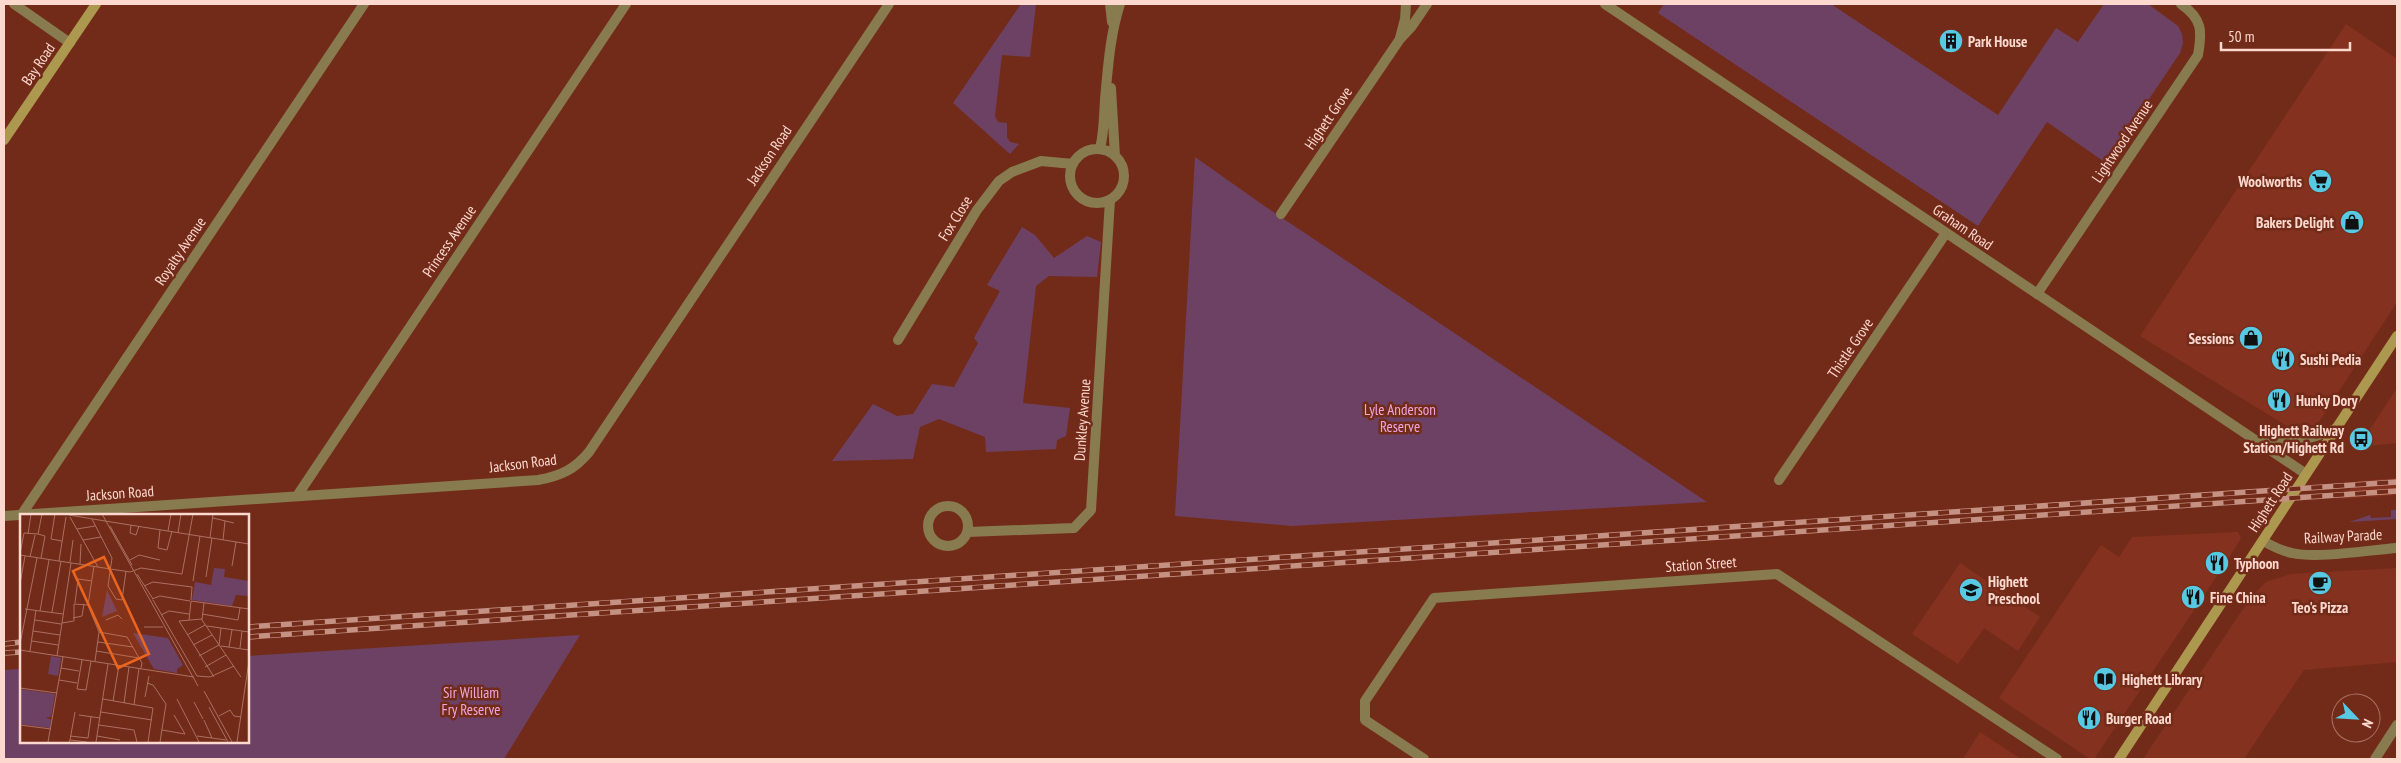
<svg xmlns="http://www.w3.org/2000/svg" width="2401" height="763" viewBox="0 0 2401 763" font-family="'PT Sans Narrow',sans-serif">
<rect width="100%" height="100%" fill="#732b19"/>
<path fill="#84321f" d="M2346,24l51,35v243l-80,123 -30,1 -147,-90z
M2397,388v55l-31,3 -1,-9z
M2397,478v17l-57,4 18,-18z
M2238,532l3,6 -14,23 -133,198h-4l-91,-61 102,-153 18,12 13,-20z
M1960,563l80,54 -22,34 -34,-23 -26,36 -46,-30z
M2397,568v94l-93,8 -60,89h-101l108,-162 15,-15 25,-8z
M1980,732l41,27h-58z"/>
<path fill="#6d4164" d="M1021,4h15l-6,53 -28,-2 -7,61 3,6 9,1v14l3,5 9,2 -9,10 -57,-51z
M1664,4h167l167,111 58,-87 22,14 26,-38h44l30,22 4,8 1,9 -3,10 -74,110 -59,-41 -69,104 -320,-213z
M1195,157l68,48 444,297 -415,24 -117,-10z
M1022,227l13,8 19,23 33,-22 14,6 -4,35 -48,-1 -13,10 -13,117 47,5 -4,28 -9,4 -1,9 -70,3 -1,-15 -46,-18 -19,8 -7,32 -81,2 41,-57 24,12 16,-2 19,-30 22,3 24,-44 -4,-5 26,-47 -13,-6z
M2391,510h6v9l-48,3 21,-7 1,3 20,-1z
M580,635l-76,124h-500v-89l17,-1v73h227v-86z"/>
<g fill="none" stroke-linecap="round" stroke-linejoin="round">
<path stroke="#877b4f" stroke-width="10" d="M14,4l56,39
M1110,4l2,18
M1605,4l701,470
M1400,38l5,-19 1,-15
M1111,88l4,68
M1100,149c4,-17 4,-32 5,-50 3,-32 5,-64 15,-95
M1070 176a27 27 0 1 1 54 0a27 27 0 1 1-54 0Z
M1281,214l119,-175 12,-13 15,-22
M2037,294l161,-239c4,-23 5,-36 -17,-51
M898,340l79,-130 22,-29 13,-9 29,-11 32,3
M2259,441c32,2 49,0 78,-13
M1779,480l167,-247
M297,496l329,-492
M928 526a20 20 0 1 1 40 0a20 20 0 1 1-40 0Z
M22,514l342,-510
M4,516l534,-36c23,-4 37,-11 51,-28l300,-448
M968,532l106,-4 17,-18 19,-310
M2263,541c9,5 18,10 29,12 25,6 77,-3 105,-5
M1424,759l-59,-39v-19l69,-103 343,-24 280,185
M2375,759l22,-34"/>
<path stroke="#ac984f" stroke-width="10" d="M4,140l92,-136
M2119,759l278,-423"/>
<g stroke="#c49183" stroke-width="5.5">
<path id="rail" d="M248,627l2149,-145
M248,637l2149,-146
M4,644l17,-2
M4,653l17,-1"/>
</g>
<use href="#rail" stroke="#732b19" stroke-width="4" stroke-dasharray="11" stroke-linecap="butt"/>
</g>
<defs>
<g id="building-disc" transform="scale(1.25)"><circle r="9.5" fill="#57c9e2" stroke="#732b19"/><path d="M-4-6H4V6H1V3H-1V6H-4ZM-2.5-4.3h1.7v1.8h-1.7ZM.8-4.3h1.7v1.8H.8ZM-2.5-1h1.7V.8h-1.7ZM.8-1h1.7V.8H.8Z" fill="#111"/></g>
<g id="supermarket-disc" transform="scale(1.25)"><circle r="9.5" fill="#57c9e2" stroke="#732b19"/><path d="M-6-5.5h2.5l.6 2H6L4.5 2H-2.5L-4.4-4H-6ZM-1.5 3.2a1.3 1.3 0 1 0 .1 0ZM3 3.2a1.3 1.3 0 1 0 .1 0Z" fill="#111"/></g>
<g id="shop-disc" transform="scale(1.25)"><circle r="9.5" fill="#57c9e2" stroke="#732b19"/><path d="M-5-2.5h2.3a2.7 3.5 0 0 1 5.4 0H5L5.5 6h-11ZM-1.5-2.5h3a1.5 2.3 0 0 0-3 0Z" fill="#111"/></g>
<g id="restaurant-disc" transform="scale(1.25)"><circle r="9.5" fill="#57c9e2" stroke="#732b19"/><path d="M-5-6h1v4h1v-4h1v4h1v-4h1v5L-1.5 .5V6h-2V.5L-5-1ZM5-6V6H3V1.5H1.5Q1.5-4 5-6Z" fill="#111"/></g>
<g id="bus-disc" transform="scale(1.25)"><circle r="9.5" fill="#57c9e2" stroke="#732b19"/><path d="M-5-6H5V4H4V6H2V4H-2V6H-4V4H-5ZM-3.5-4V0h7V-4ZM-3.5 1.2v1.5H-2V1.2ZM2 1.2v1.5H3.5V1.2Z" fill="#111"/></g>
<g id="cafe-disc" transform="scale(1.25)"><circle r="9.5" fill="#57c9e2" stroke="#732b19"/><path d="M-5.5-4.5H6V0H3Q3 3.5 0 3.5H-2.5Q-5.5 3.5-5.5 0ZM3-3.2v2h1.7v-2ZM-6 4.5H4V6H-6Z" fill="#111"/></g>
<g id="school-disc" transform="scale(1.25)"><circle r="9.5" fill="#57c9e2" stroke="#732b19"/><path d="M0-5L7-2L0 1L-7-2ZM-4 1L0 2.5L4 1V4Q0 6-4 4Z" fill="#111"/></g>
<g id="library-disc" transform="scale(1.25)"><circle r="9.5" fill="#57c9e2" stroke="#732b19"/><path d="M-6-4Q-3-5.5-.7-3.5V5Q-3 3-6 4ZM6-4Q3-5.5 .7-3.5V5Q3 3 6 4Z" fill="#111"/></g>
</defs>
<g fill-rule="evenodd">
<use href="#building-disc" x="1951" y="41"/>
<use href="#supermarket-disc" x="2320" y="181"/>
<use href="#shop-disc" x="2352" y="222"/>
<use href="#shop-disc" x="2251" y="338"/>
<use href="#restaurant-disc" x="2283" y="359"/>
<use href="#restaurant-disc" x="2279" y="400"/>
<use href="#bus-disc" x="2361" y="439"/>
<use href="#restaurant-disc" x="2217" y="563"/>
<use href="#cafe-disc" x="2320" y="583"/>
<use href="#school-disc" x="1971" y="590"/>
<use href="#restaurant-disc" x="2193" y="597"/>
<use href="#library-disc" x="2105" y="679"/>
<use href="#restaurant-disc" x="2089" y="718"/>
</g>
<g text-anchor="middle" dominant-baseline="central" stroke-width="5" stroke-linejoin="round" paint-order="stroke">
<g font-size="15" font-weight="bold" fill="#fcd8ce" stroke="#732b19" text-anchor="start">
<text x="1968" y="41">Park House</text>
<text x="2302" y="181" text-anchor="end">Woolworths</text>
<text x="2334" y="222" text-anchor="end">Bakers Delight</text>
<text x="2234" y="338" text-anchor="end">Sessions</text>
<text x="2300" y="359">Sushi Pedia</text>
<text x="2296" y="400">Hunky Dory</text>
<text x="2344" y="430" text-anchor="end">Highett Railway<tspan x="2344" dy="17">Station/Highett Rd</tspan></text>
<text x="2234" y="563">Typhoon</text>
<text x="1988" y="581">Highett<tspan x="1988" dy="17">Preschool</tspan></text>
<text x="2210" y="597">Fine China</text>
<text x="2320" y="607" text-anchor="middle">Teo's Pizza</text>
<text x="2122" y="679">Highett Library</text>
<text x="2106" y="718">Burger Road</text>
</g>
<g font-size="15" fill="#fcd8ce" stroke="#732b19">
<text transform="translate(38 64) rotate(-56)">Bay Road</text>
<text transform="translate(1328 118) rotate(-56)">Highett Grove</text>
<text transform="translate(2122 141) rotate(-56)">Lightwood Avenue</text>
<text transform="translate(769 155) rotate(-56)">Jackson Road</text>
<text transform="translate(955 218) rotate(-58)">Fox Close</text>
<text transform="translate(1963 227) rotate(34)">Graham Road</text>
<text transform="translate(449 241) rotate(-56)">Princess Avenue</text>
<text transform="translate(180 251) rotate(-56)">Royalty Avenue</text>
<text transform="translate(1850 348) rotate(-56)">Thistle Grove</text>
<text transform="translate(1082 420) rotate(-86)">Dunkley Avenue</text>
<text transform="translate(523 463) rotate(-7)">Jackson Road</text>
<text transform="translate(120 493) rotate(-4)">Jackson Road</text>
<text transform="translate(2270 502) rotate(-57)">Highett Road</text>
<text transform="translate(2343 536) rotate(-3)">Railway Parade</text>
<text transform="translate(1701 564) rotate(-4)">Station Street</text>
</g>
<g font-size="15" fill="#eea5de" stroke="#732b19">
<text x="1400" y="409">Lyle Anderson<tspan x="1400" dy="17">Reserve</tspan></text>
<text x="471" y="692">Sir William<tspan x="471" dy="17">Fry Reserve</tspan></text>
</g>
</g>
<g transform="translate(20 514)">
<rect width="229" height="229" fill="#732b19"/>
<path d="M194,54l11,1 -1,8 25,4v15l-13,-1 -4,11 -40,-6 3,-18 16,3zM87,76l10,21 -15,6zM113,119l35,5 15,27 -6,4v4l-23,-4zM31,142l10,2 -3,18 -10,-2zM0,175l35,5 -4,23h-5l5,3 -1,8 -30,-4z" fill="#6d4164"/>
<path fill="none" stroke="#aa7061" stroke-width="1" d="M35,0l-4,25 11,2M82,0l96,172M49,1l36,6M50,3l28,50M193,4l21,5M72,5l20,39 -4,28 8,13 6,1 4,-29M85,7l144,23M111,11l-1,8 6,2 3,-9M90,12l22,39M57,15l18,-3M140,16l-2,18 9,2 5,-19M148,17l3,-17M158,19l3,-19M8,20l3,-20M18,20l4,-20M190,24l3,-24M63,26l18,-3M203,26l2,-19M0,40l4,-21 14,1 7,2 -4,22M0,41l110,17 11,-4 41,6 11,-60M10,43l5,-22M110,46l9,-5 21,5M39,47l7,-44M50,48l3,-22M60,50l1,-20M74,52l-6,39 11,27 -4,29M212,52l4,-24M117,60l16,25M186,63l6,-39M173,67l7,-45M0,70l5,-28M124,72l9,-4 39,5 -1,13M132,85l8,-3 30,5M133,86l44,76M171,87l58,8M55,89l3,-24 14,2M184,89l-2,17 39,57M5,95l38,5M20,97l9,-51M32,98l9,-51M182,100l36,6 2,-12M141,101l8,-4 20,3M53,104l9,-2 2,-12M182,105l-23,2 35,56M15,106l26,4M86,106l12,-5 4,4M169,106l2,-19M42,109l12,-2v-17l14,1M187,112l42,6M124,113h19M13,117l27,4M79,118l28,5 15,26 -1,5M167,121l18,-10M12,127l26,4M78,128l35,5M0,130l17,-86M173,131l19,-10M199,131l2,-17M201,132l28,4M209,133l3,-17M220,134l2,-17M0,136l174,27M10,137l6,-41M76,137l43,7M37,142l14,-93M179,142l20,-11M62,146l-5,29 9,1 5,-29M185,153l21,-12M41,154l18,3M177,162l13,1 24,-11M39,166l18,3M127,169l6,2 13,19 -6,38M0,174l37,5M184,177l28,51M125,183l4,-21M83,185l50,9 -5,34M157,185l22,43M93,187l6,-36M174,188l9,17M104,189l5,-36M114,191l5,-37M189,193l19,35M81,198l51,8M59,201l21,3M154,201l11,19M199,202l11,-6 4,6 7,1M184,206l8,18M0,211l31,4M79,211l35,5 3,12M142,216l23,4M50,222l18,2 3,-21M77,222l23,4M177,222l29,4M50,226l5,-28M28,228l15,-85M49,228l1,-2 17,2M76,228l12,-78M217,228l12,-81"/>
<path fill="#ea661f" fill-opacity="0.15" stroke="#ea661f" stroke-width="2.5" d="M84,43l45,97 -31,14 -45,-97z"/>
<rect width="229" height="229" fill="none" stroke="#fcd8ce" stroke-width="2.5"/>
</g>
<rect width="2401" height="763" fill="none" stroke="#fcd8ce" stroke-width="10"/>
<g transform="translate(2356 718) rotate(115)"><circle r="24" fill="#732b19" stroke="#aa7061"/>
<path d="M0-4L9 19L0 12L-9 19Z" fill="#57c9e2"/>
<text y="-8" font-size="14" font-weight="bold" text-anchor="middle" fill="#fcd8ce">N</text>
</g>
<path d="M2221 42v8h129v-8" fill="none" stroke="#fcd8ce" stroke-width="2.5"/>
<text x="2228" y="42" font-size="15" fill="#fcd8ce" stroke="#732b19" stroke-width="4" paint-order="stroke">50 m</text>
</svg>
